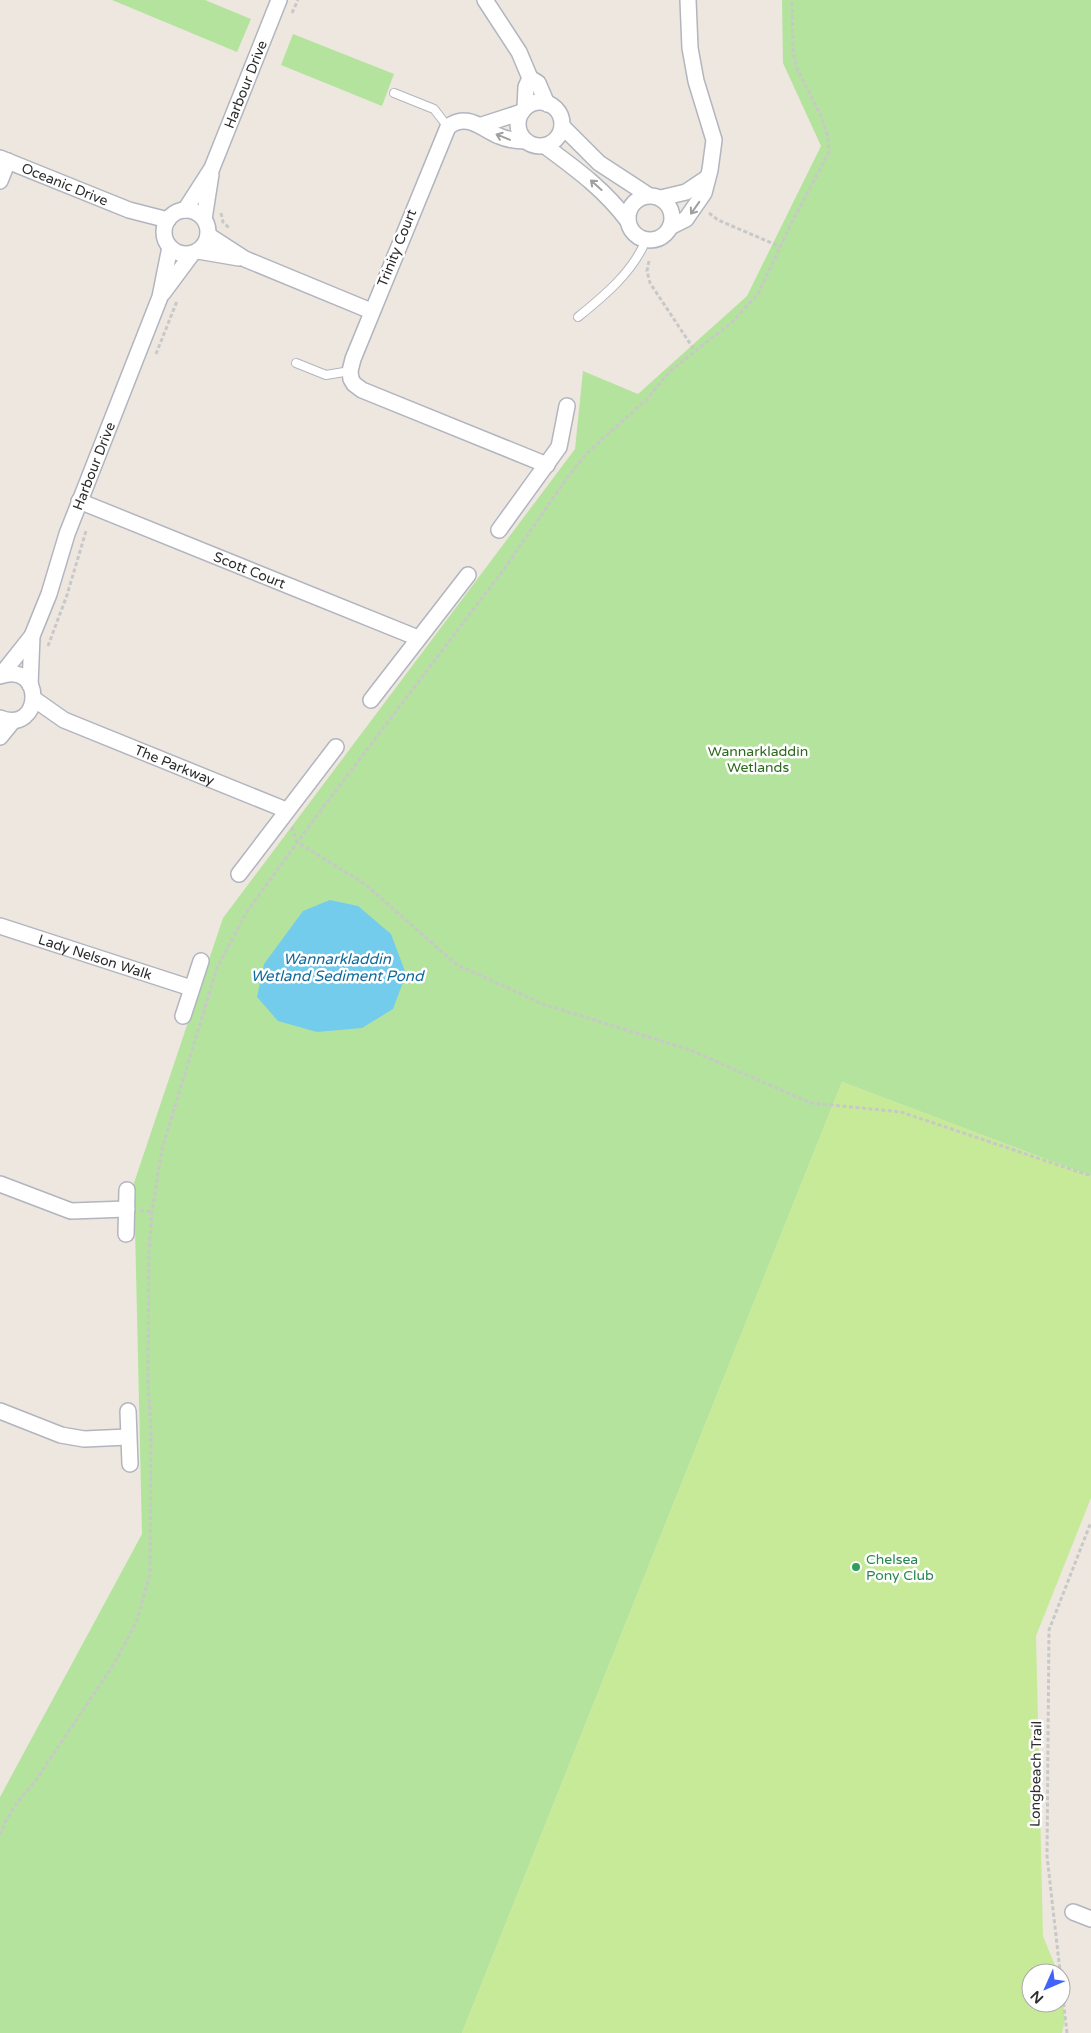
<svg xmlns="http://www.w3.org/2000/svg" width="1091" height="2033" viewBox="0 0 1091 2033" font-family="'Varela Round',sans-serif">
<rect width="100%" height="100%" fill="#ede7df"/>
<path fill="#b4e39d" d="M112,0h93l46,19 -14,33z
M782,0h309v1176l-249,-94 -380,951h-462v-236l142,-263 -8,-351 89,-265 352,-469 8,-78 55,23 109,-98 74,-150 -38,-83z
M293,34l101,40 -12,32 -101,-41z"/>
<path fill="#c7ea99" d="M842,1082l249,94v322l-55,138 7,300 15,37h-27v30h30v-14l4,31 -3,13h-600z"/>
<path fill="#74cced" d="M330,900l28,6 33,28 15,40 -13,35 -31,19 -45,4 -39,-11 -21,-24 7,-33 39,-53z"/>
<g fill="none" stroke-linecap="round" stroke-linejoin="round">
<g stroke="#b2b5bf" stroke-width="10">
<path id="service" d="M394,93l40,16 14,18
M578,317c26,-21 55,-45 68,-77
M296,363l30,12 24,-4"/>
</g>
<g stroke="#b2b5bf" stroke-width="18">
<g id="minor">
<path d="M485,0l34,52 11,26 8,5 9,21"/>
<circle cx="540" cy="124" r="22"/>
<path d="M525,108l1,-21 4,-9"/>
<path d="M482,125l40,-13"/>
<path d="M562,126l37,37 49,32"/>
<path d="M526,141c-10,0 -18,-1 -27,-5 -17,-7 -32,-24 -51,-9l-95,232 -3,12 1,8 3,5 8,6 185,75"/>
<path d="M545,146c31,23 59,43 83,75"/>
<path id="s1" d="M0,158l129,52 39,10"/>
<path d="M0,181l8,-20"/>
<circle cx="650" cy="218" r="22"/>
<path d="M661,198l25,-6 21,-14"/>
<path id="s2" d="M185,210l27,-42 67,-168"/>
<circle cx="186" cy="232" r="22"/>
<path d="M204,219l7,-45"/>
<path d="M670,227l16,-8 18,-26 6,-23 4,-30 -18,-59 -6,-33 -2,-48"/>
<path d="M208,235l37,24 126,52"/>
<path d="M198,251l41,7"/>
<path d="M163,293l29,-39"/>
<path id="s3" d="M79,501l339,137"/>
<path d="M499,530l60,-83 8,-41"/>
<path d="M1,675l31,-39"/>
<path d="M0,676c45,-16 43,59 0,42"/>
<path id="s4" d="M30,685l2,-49 17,-42 18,-60 93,-237 10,-50"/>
<path id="s5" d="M34,699l30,21 222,90"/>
<path d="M371,700l97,-125"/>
<path d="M0,737l13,-16"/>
<path d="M239,874l97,-127"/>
<path id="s6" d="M0,926l191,62"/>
<path d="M183,1016l18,-55"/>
<path d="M0,1184l71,27 56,-2"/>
<path d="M126,1234l1,-44"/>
<path d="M0,1411l61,24 23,4 44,-2"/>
<path d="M128,1411l2,53"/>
<path d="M1073,1912l18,7"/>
</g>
</g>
<path stroke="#c8c8c8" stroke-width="3" stroke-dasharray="4 2.5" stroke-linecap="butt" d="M292,13l6,-13
M221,213l2,9 7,7
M709,213l9,7 63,27
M649,261l-2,10 3,12 45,68
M156,354l21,-53
M48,646l19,-51 19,-64
M292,827l5,15 68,42 92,81 86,39 147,46 121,53 90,9 190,64
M140,1210l12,2
M0,1835l5,-13 12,-19 19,-23 76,-113 24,-44 14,-49 1,-141 -3,-53 1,-130 3,-38 10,-63 55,-181 29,-55 66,-91 192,-253 63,-91 19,-24 61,-55 23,-28 61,-48 27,-29 34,-72 37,-70 -1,-16 -8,-22 -23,-45 -4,-17 -1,-52
M1067,2033l-20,-177 2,-226 42,-108"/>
<use href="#service" stroke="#fff" stroke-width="8"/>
<use href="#minor" stroke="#fff" stroke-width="15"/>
</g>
<defs><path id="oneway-shaft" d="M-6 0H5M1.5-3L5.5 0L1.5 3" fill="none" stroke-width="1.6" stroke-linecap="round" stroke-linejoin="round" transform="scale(1.25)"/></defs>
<g stroke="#a0a0a0">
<use href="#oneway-shaft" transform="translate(503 137) rotate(-158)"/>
<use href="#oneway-shaft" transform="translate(596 185) rotate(-138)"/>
<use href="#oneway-shaft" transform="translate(695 208) rotate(125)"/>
</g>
<circle fill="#2e9e5b" stroke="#fff" stroke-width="2" cx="856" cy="1567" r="5"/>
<g text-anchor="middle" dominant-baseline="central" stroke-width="5" stroke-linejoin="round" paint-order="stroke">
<g font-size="14" fill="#2c2c2c" stroke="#fff">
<text stroke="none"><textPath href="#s2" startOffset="140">Harbour Drive</textPath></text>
<text stroke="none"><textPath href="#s1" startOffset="70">Oceanic Drive</textPath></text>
<text transform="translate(397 248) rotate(-68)">Trinity Court</text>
<text stroke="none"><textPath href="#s4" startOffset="230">Harbour Drive</textPath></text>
<text stroke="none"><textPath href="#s3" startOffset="184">Scott Court</textPath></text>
<text stroke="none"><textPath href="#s5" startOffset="156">The Parkway</textPath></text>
<text stroke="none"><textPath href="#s6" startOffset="100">Lady Nelson Walk</textPath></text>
<text transform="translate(1036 1774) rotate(-89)">Longbeach Trail</text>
</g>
<g font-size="14" fill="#2b691c" stroke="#fff">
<text x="758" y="751">Wannarkladdin<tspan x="758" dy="16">Wetlands</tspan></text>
</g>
<g font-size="14" fill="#27864d" stroke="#fff" text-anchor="start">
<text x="866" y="1559">Chelsea<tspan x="866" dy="16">Pony Club</tspan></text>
</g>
<g font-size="15" font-style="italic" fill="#106b9d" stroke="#fff">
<text x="337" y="959">Wannarkladdin<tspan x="337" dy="17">Wetland Sediment Pond</tspan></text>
</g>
</g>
<g transform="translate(1046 1988) rotate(225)"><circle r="24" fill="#ffffff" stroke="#ababab"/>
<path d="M0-4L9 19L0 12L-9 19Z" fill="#4263f7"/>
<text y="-8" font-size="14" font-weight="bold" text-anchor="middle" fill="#2c2c2c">N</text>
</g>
</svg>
